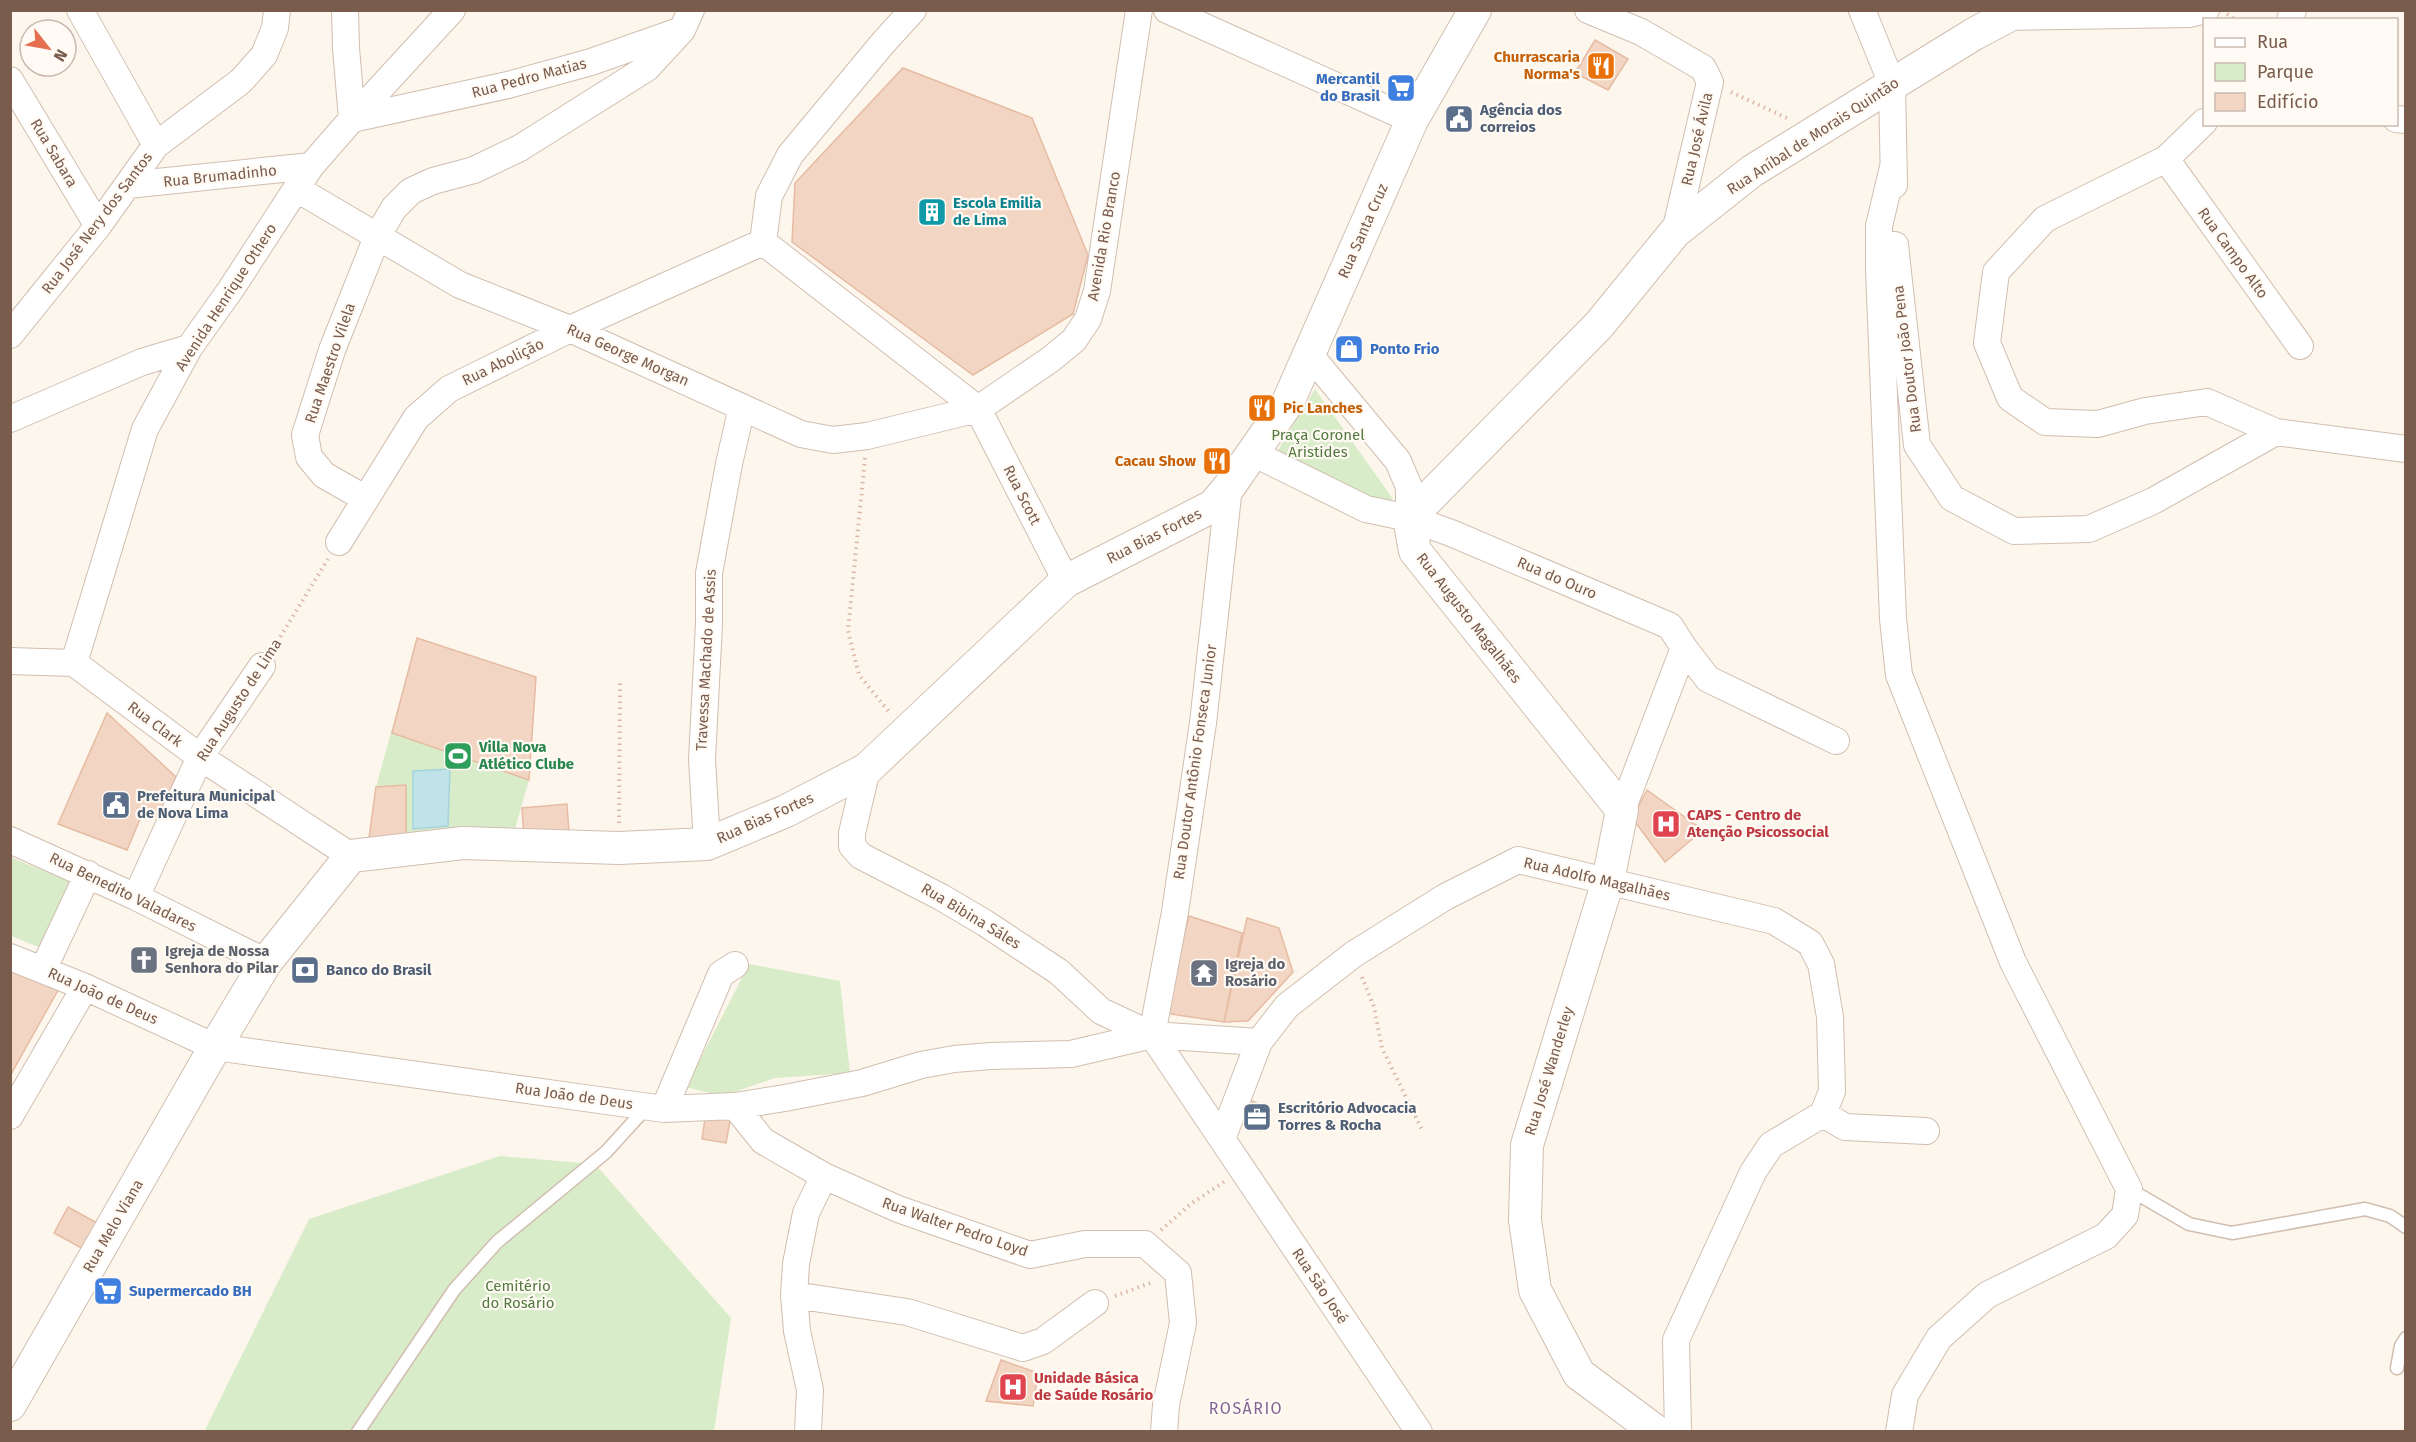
<svg xmlns="http://www.w3.org/2000/svg" width="2416" height="1442" viewBox="0 0 2416 1442" font-family="'Fira Sans',sans-serif">
<rect width="100%" height="100%" fill="#fdf6ec"/>
<path fill="#d8ecc9" d="M1315,389l78,110 -13,5 -105,-49z
M417,638l119,39 -7,103 -15,52 -145,6 7,-51z
M10,857l63,26 -29,66 -33,-13z
M749,964l91,17 10,92 -75,5 -53,18 -36,-9z
M500,1156l95,8 136,154 -17,113 -510,1 105,-213z"/>
<path fill="#bfe3e8" stroke="#a5d3da" stroke-width="1.5" d="M450,769l-2,57 -35,3v-58z"/>
<path fill="#f3d5c3" stroke="#e6bba3" stroke-width="1.5" d="M1595,40l33,19 -20,31 -33,-17z
M903,68l129,50 56,137 -15,59 -100,61 -181,-133 3,-59z
M417,638l119,39 -7,103 -137,-47z
M107,713l69,64 -18,40 -15,-5 -16,38 -69,-26z
M406,785v51l-37,2 7,-51z
M1647,790l56,40 -38,32 -33,-44z
M567,804l2,29 -45,5 -2,-30z
M1189,916l53,17 -18,89 -60,-9z
M1247,918l32,10 14,44 -45,49 -24,1z
M10,960l52,23 -52,93z
M1248,1099l23,11 -10,21 -22,-12z
M706,1112l25,4 -5,27 -24,-4z
M68,1207l31,17 -14,26 -31,-17z
M1001,1360l37,13 -5,33 -47,-5z"/>
<g fill="none" stroke-linecap="round" stroke-linejoin="round">
<g stroke="#d1beb0" stroke-width="15">
<path id="service" d="M2129,1189l60,35 43,9 133,-24 25,7 16,11
M2397,1368l4,-22 5,-8
M358,1432l96,-142 43,-48 109,-90 40,-44"/>
</g>
<g stroke="#d1beb0" stroke-width="28">
<path id="minor" d="M80,10l76,135
M913,10l-30,33 -93,112 -21,41 -6,46 215,167 88,172
M1167,10l245,110
M1588,10l53,22 62,36 7,14 -35,150
M1862,10l30,74 2,101
M2006,17l184,-3 16,-4
M2290,20l3,-10
M10,80l88,146
M352,119l156,-34 83,-23 88,-31
M352,119l100,-109
M2396,119l10,1
M2204,122l-38,37 -121,60 -49,53 -9,71 23,55 35,24 53,2 47,-13 62,-9 69,30
M2166,159l134,187
M1893,167l-14,59v44l14,349 6,56 114,287 116,227 -4,26 -19,21 -119,59 -48,43 -34,57 -6,37
M128,185l183,-19
M297,189l163,96 110,44 231,105 32,6 34,-4 111,-27 73,-50 23,-19 14,-21 9,-28 42,-281
M1895,245l22,200 35,53 62,33 75,-2 64,-28 123,-69 130,17
M10,335l88,-109 58,-81 85,-64 23,-26 11,-27 2,-18
M1309,354l89,107 11,26v31
M10,419l132,-57 47,-14
M1253,453l113,56 43,9 42,15 219,93 14,22 24,31 128,62
M366,499l-42,-24 -15,-18 -4,-22 27,-85 45,-113 17,-29 17,-17 22,-10 41,-11 46,-22 127,-80 35,-38 9,-20
M339,542l77,-124 33,-29 121,-60 193,-87
M10,661l64,2 126,94 151,99
M74,663l71,-234 44,-81 42,-59 80,-123 41,-47 -6,-71 -1,-38
M867,769l-15,64v13l9,10 80,41 44,26 74,49 42,39 51,24
M1622,810l62,-162
M10,840l126,57 130,65
M707,844l-5,-85 7,-135v-51l20,-109 13,-57
M136,897l64,-140 62,-91
M10,957l75,30 130,60 449,62 71,-3 50,-8 77,-15 59,-18 33,-6 37,-3 80,-2 81,-19 107,7
M43,970l45,-96
M1152,1035l23,-123 28,-189 26,-236
M1152,1035l267,397
M735,1106l28,35 61,35 74,33 132,46 55,-11h60l33,29 5,50 -17,82 -2,27
M664,1109l57,-135 14,-9
M10,1116l75,-129
M1222,1139l37,-97 28,-36 67,-52 91,-57 73,-37 256,61 36,22 11,21 9,53 2,74 -9,23
M794,1295l113,17 116,36 20,-7 52,-38
M808,1432l2,-42 -13,-59 -3,-36 2,-31 10,-51 18,-37
M1678,1432l-2,-92 77,-168 18,-27 52,-31 22,13 81,4"/>
</g>
<g stroke="#d1beb0" stroke-width="34">
<path id="tertiary" d="M10,1405l205,-358 51,-85 85,-106 112,-13 156,5 88,-4 79,-33 81,-42 199,-188 147,-75 16,-19 59,-85 124,-282 63,-110
M1657,1432l-78,-58 -44,-84 -10,-70 2,-75 81,-264 14,-71 -207,-259 -6,-33 190,-193 76,-93 77,-61 222,-137 32,-17 4,-7"/>
</g>
<path stroke="#d9b8a5" stroke-width="4" stroke-dasharray="1.5 4.5" stroke-linecap="butt" d="M2227,14l9,6
M1731,92l58,27
M865,458l-17,173 11,44 31,38
M274,647l54,-88
M619,823l1,-141
M1362,977l12,30 8,41 41,84
M1161,1230l31,-27 32,-21
M1115,1296l38,-14"/>
<use href="#service" stroke="#fff" stroke-width="12"/>
<use href="#minor" stroke="#fff" stroke-width="26"/>
<use href="#tertiary" stroke="#fff" stroke-width="32"/>
</g>
<defs>
<g id="restaurant-square" transform="scale(1.5)"><rect x="-9" y="-9" width="18" height="18" rx="4" fill="#e8710a" stroke="#fffaf3"/><path d="M-5-6h1v4h1v-4h1v4h1v-4h1v5L-1.5 .5V6h-2V.5L-5-1ZM5-6V6H3V1.5H1.5Q1.5-4 5-6Z" fill="#fff"/></g>
<g id="supermarket-square" transform="scale(1.5)"><rect x="-9" y="-9" width="18" height="18" rx="4" fill="#3f7fe0" stroke="#fffaf3"/><path d="M-6-5.5h2.5l.6 2H6L4.5 2H-2.5L-4.4-4H-6ZM-1.5 3.2a1.3 1.3 0 1 0 .1 0ZM3 3.2a1.3 1.3 0 1 0 .1 0Z" fill="#fff"/></g>
<g id="civic-square" transform="scale(1.5)"><rect x="-9" y="-9" width="18" height="18" rx="4" fill="#5c6f8a" stroke="#fffaf3"/><path d="M-.6-6.5H3V-4.5H.6V-3L4-1V1h2V6H-6V1h2V-1L-.6-3ZM-1.2 2.5V6h2.4V2.5Z" fill="#fff"/></g>
<g id="building-square" transform="scale(1.5)"><rect x="-9" y="-9" width="18" height="18" rx="4" fill="#0f9aa8" stroke="#fffaf3"/><path d="M-4-6H4V6H1V3H-1V6H-4ZM-2.5-4.3h1.7v1.8h-1.7ZM.8-4.3h1.7v1.8H.8ZM-2.5-1h1.7V.8h-1.7ZM.8-1h1.7V.8H.8Z" fill="#fff"/></g>
<g id="shop-square" transform="scale(1.5)"><rect x="-9" y="-9" width="18" height="18" rx="4" fill="#3f7fe0" stroke="#fffaf3"/><path d="M-5-2.5h2.3a2.7 3.5 0 0 1 5.4 0H5L5.5 6h-11ZM-1.5-2.5h3a1.5 2.3 0 0 0-3 0Z" fill="#fff"/></g>
<g id="stadium-square" transform="scale(1.5)"><rect x="-9" y="-9" width="18" height="18" rx="4" fill="#2e9e5b" stroke="#fffaf3"/><path d="M0-5a6.5 5 0 1 0 0 10a6.5 5 0 1 0 0-10ZM-3.5-1.8h7v3.6h-7Z" fill="#fff"/></g>
<g id="hospital-square" transform="scale(1.5)"><rect x="-9" y="-9" width="18" height="18" rx="4" fill="#e0444e" stroke="#fffaf3"/><path d="M-5-5h3v3.5h4V-5h3V5h-3V1.5h-4V5h-3Z" fill="#fff"/></g>
<g id="church-square" transform="scale(1.5)"><rect x="-9" y="-9" width="18" height="18" rx="4" fill="#6b7280" stroke="#fffaf3"/><path d="M-1.2-6h2.4v3.5h3.3v2.4h-3.3V6h-2.4V-.1h-3.3v-2.4h3.3Z" fill="#fff"/></g>
<g id="bank-square" transform="scale(1.5)"><rect x="-9" y="-9" width="18" height="18" rx="4" fill="#5c6f8a" stroke="#fffaf3"/><path d="M-6-4H6V4H-6ZM0-2.3a2.3 2.3 0 1 0 0 4.6a2.3 2.3 0 1 0 0-4.6Z" fill="#fff"/></g>
<g id="temple-square" transform="scale(1.5)"><rect x="-9" y="-9" width="18" height="18" rx="4" fill="#6b7280" stroke="#fffaf3"/><path d="M0-6L5-2H3V0L6.5 2.5H4V6H1.5V3h-3V6H-4V2.5H-6.5L-3 0V-2H-5Z" fill="#fff"/></g>
<g id="office-square" transform="scale(1.5)"><rect x="-9" y="-9" width="18" height="18" rx="4" fill="#5c6f8a" stroke="#fffaf3"/><path d="M-6-3h4V-5.5h4V-3h4V5H-6ZM-1-4.5V-3h2v-1.5ZM-6 0V1H6V0Z" fill="#fff"/></g>
</defs>
<g fill-rule="evenodd">
<use href="#restaurant-square" x="1601" y="66"/>
<use href="#supermarket-square" x="1401" y="88"/>
<use href="#civic-square" x="1459" y="119"/>
<use href="#building-square" x="932" y="212"/>
<use href="#shop-square" x="1349" y="349"/>
<use href="#restaurant-square" x="1262" y="408"/>
<use href="#restaurant-square" x="1217" y="461"/>
<use href="#stadium-square" x="458" y="756"/>
<use href="#civic-square" x="116" y="805"/>
<use href="#hospital-square" x="1666" y="824"/>
<use href="#church-square" x="144" y="960"/>
<use href="#bank-square" x="305" y="970"/>
<use href="#temple-square" x="1204" y="973"/>
<use href="#office-square" x="1257" y="1117"/>
<use href="#supermarket-square" x="108" y="1291"/>
<use href="#hospital-square" x="1013" y="1387"/>
</g>
<g text-anchor="middle" dominant-baseline="central" stroke-width="4.5" stroke-linejoin="round" paint-order="stroke">
<g font-size="15" font-weight="bold" fill="#c56008" stroke="#fffaf3" text-anchor="end">
<text x="1580" y="57">Churrascaria<tspan x="1580" dy="17">Norma's</tspan></text>
<text x="1283" y="408" text-anchor="start">Pic Lanches</text>
<text x="1196" y="461">Cacau Show</text>
</g>
<g font-size="15" fill="#7a5c4d" stroke="#fffaf3">
<text transform="translate(529 78) rotate(-15)">Rua Pedro Matias</text>
<text transform="translate(1813 136) rotate(-33)">Rua Aníbal de Morais Quintão</text>
<text transform="translate(1697 139) rotate(-77)">Rua José Ávila</text>
<text transform="translate(54 153) rotate(59)">Rua Sabara</text>
<text transform="translate(220 176) rotate(-6)">Rua Brumadinho</text>
<text transform="translate(97 223) rotate(-53)">Rua José Nery dos Santos</text>
<text transform="translate(1363 231) rotate(-66)">Rua Santa Cruz</text>
<text transform="translate(1104 236) rotate(-80)">Avenida Rio Branco</text>
<text transform="translate(2233 253) rotate(54)">Rua Campo Alto</text>
<text transform="translate(226 297) rotate(-57)">Avenida Henrique Othero</text>
<text transform="translate(628 355) rotate(24)">Rua George Morgan</text>
<text transform="translate(1907 359) rotate(-97)">Rua Doutor João Pena</text>
<text transform="translate(503 362) rotate(-26)">Rua Abolição</text>
<text transform="translate(330 363) rotate(-71)">Rua Maestro Vilela</text>
<text transform="translate(1022 495) rotate(63)">Rua Scott</text>
<text transform="translate(1154 536) rotate(-27)">Rua Bias Fortes</text>
<text transform="translate(1557 578) rotate(23)">Rua do Ouro</text>
<text transform="translate(1469 618) rotate(52)">Rua Augusto Magalhães</text>
<text transform="translate(706 660) rotate(-87)">Travessa Machado de Assis</text>
<text transform="translate(239 700) rotate(-57)">Rua Augusto de Lima</text>
<text transform="translate(155 724) rotate(37)">Rua Clark</text>
<text transform="translate(1195 762) rotate(-82)">Rua Doutor Antônio Fonseca Junior</text>
<text transform="translate(765 818) rotate(-24)">Rua Bias Fortes</text>
<text transform="translate(1597 879) rotate(13)">Rua Adolfo Magalhães</text>
<text transform="translate(123 892) rotate(26)">Rua Benedito Valadares</text>
<text transform="translate(971 916) rotate(31)">Rua Bibina Sáles</text>
<text transform="translate(103 996) rotate(24)">Rua João de Deus</text>
<text transform="translate(1549 1071) rotate(-73)">Rua José Wanderley</text>
<text transform="translate(574 1096) rotate(8)">Rua João de Deus</text>
<text transform="translate(113 1226) rotate(-60)">Rua Melo Viana</text>
<text transform="translate(955 1227) rotate(19)">Rua Walter Pedro Loyd</text>
<text transform="translate(1320 1286) rotate(56)">Rua São José</text>
</g>
<g font-size="15" font-weight="bold" fill="#366cbe" stroke="#fffaf3" text-anchor="start">
<text x="1380" y="79" text-anchor="end">Mercantil<tspan x="1380" dy="17">do Brasil</tspan></text>
<text x="1370" y="349">Ponto Frio</text>
<text x="129" y="1291">Supermercado BH</text>
</g>
<g font-size="15" font-weight="bold" fill="#4e5e75" stroke="#fffaf3" text-anchor="start">
<text x="1480" y="110">Agência dos<tspan x="1480" dy="17">correios</tspan></text>
<text x="137" y="796">Prefeitura Municipal<tspan x="137" dy="17">de Nova Lima</tspan></text>
<text x="326" y="970">Banco do Brasil</text>
<text x="1278" y="1108">Escritório Advocacia<tspan x="1278" dy="17">Torres &amp; Rocha</tspan></text>
</g>
<g font-size="15" font-weight="bold" fill="#0d838f" stroke="#fffaf3" text-anchor="start">
<text x="953" y="203">Escola Emilia<tspan x="953" dy="17">de Lima</tspan></text>
</g>
<g font-size="15" fill="#537a41" stroke="#fffaf3">
<text x="1318" y="435">Praça Coronel<tspan x="1318" dy="17">Aristides</tspan></text>
<text x="518" y="1286">Cemitério<tspan x="518" dy="17">do Rosário</tspan></text>
</g>
<g font-size="15" font-weight="bold" fill="#27864d" stroke="#fffaf3" text-anchor="start">
<text x="479" y="747">Villa Nova<tspan x="479" dy="17">Atlético Clube</tspan></text>
</g>
<g font-size="15" font-weight="bold" fill="#be3a42" stroke="#fffaf3" text-anchor="start">
<text x="1687" y="815">CAPS - Centro de<tspan x="1687" dy="17">Atenção Psicossocial</tspan></text>
<text x="1034" y="1378">Unidade Básica<tspan x="1034" dy="17">de Saúde Rosário</tspan></text>
</g>
<g font-size="15" font-weight="bold" fill="#5b616d" stroke="#fffaf3" text-anchor="start">
<text x="165" y="951">Igreja de Nossa<tspan x="165" dy="17">Senhora do Pilar</tspan></text>
<text x="1225" y="964">Igreja do<tspan x="1225" dy="17">Rosário</tspan></text>
</g>
<g font-size="16" letter-spacing="1.5" fill="#846695" stroke="#fffaf3">
<text x="1246" y="1408">ROSÁRIO</text>
</g>
</g>
<rect width="2416" height="1442" fill="none" stroke="#7a5c4d" stroke-width="24"/>
<rect x="2203" y="18" width="195" height="108" fill="#fffaf3" stroke="#cabbb1" stroke-width="1.5"/>
<rect x="2215" y="38" width="30" height="9" fill="#ffffff" stroke="#cabbb1" stroke-width="1.5"/>
<text x="2257" y="48" font-size="18" fill="#7a5c4d">Rua</text>
<rect x="2215" y="63" width="30" height="18" fill="#d8ecc9" stroke="#cabbb1" stroke-width="1.5"/>
<text x="2257" y="78" font-size="18" fill="#7a5c4d">Parque</text>
<rect x="2215" y="93" width="30" height="18" fill="#f3d5c3" stroke="#cabbb1" stroke-width="1.5"/>
<text x="2257" y="108" font-size="18" fill="#7a5c4d">Edifício</text>
<g transform="translate(48 48) rotate(121)"><circle r="28" fill="#fffaf3" stroke="#cabbb1" stroke-width="1.5"/>
<path d="M0-4.5L10 22L0 15L-10 22Z" fill="#e76f51"/>
<text y="-9" font-size="16" font-weight="bold" text-anchor="middle" fill="#7a5c4d">N</text>
</g>
</svg>
